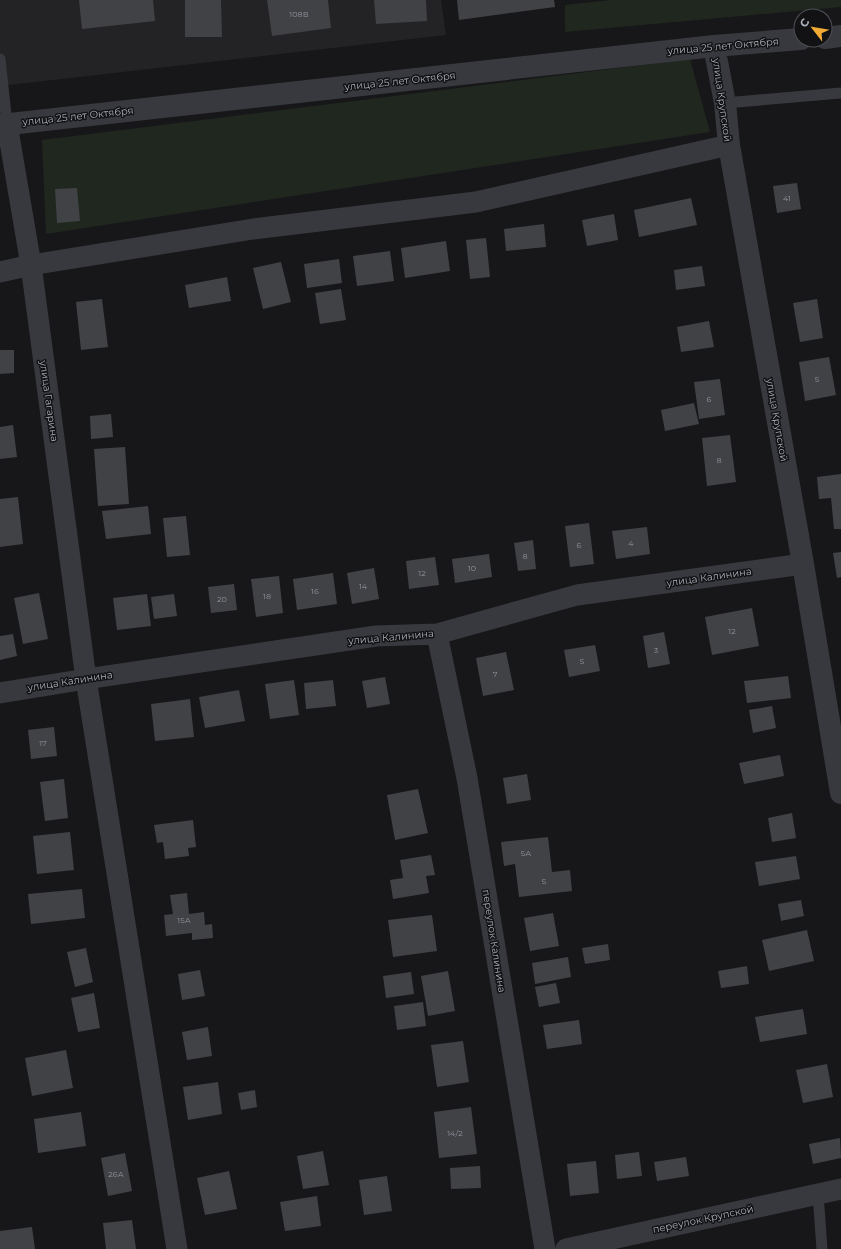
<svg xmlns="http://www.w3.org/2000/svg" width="841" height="1249" viewBox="0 0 841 1249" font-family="Montserrat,sans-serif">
<rect width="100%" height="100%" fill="#171719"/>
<path fill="#232326" d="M0,0h441l5,35 -446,51z"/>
<path fill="#1f271f" d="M610,0h231v7l-276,25v-27z
M690,59l20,73 -664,102 -4,-94z"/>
<path fill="#414246" d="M79,0h74l2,21 -73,8z
M185,0h36l1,37h-37z
M267,0h61l3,28 -59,8z
M374,0h52l1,21 -51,3z
M457,0h97l1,7 -96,13z
M797,183l4,26 -24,4 -4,-27z
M77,188l3,33 -23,2 -2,-34z
M691,198l6,27 -58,12 -5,-27z
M614,214l4,26 -31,6 -5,-26z
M544,224l2,23 -40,4 -2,-22z
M486,238l4,39 -20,2 -4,-39z
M446,241l4,30 -45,7 -4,-30z
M390,251l4,30 -37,5 -4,-30z
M339,259l3,24 -35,5 -3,-24z
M281,262l10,40 -28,7 -10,-41z
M702,266l3,20 -29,4 -2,-20z
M227,277l4,24 -42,7 -4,-23z
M341,289l5,31 -26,4 -5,-31z
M102,299l6,48 -27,3 -5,-48z
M817,299l6,39 -23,4 -7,-39z
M709,321l5,26 -33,5 -4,-25z
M0,350h14v23l-14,1z
M829,357l7,38 -31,6 -6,-39z
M720,379l5,36 -26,4 -5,-37z
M694,403l5,21 -34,7 -4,-21z
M111,414l2,23 -22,2 -1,-23z
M13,425l4,32 -17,2v-32z
M730,435l6,47 -29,4 -5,-48z
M125,447l4,57 -31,2 -4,-57z
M841,474v55h-7l-3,-31 -12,1 -2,-22z
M18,497l5,47 -23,3v-48z
M148,506l3,28 -45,5 -4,-28z
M186,516l4,39 -23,2 -4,-39z
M589,523l5,41 -24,3 -5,-41z
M647,527l3,27 -34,5 -4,-28z
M533,540l3,29 -18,2 -4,-28z
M841,552v25l-4,1 -4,-25z
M489,554l3,23 -37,6 -3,-24z
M435,557l4,28 -30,4 -3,-28z
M374,568l5,31 -27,5 -5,-31z
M333,573l4,31 -40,6 -4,-31z
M279,576l4,37 -27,4 -5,-38z
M234,584l3,26 -26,3 -3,-26z
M39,593l9,46 -25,5 -9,-46z
M147,594l4,32 -34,4 -4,-32z
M174,594l3,22 -23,3 -3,-22z
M752,608l7,38 -47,9 -7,-38z
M664,632l6,32 -22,4 -5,-32z
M13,634l4,22 -17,4v-24z
M595,645l5,26 -31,6 -5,-27z
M506,652l8,38 -31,6 -7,-38z
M788,676l3,22 -44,5 -3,-22z
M385,677l5,27 -23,4 -5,-27z
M294,680l5,35 -29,4 -5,-35z
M333,680l3,26 -30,3 -2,-26z
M239,690l6,31 -40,7 -6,-31z
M190,699l4,38 -39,4 -4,-37z
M772,706l4,22 -23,5 -4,-23z
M54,727l3,29 -26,3 -3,-29z
M780,755l4,21 -40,8 -5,-21z
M527,774l4,26 -24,4 -4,-26z
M64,779l4,39 -23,3 -5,-39z
M418,789l10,44 -33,7 -8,-45z
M792,813l4,25 -24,4 -4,-24z
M193,820l3,27 -8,1 1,8 -24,3 -2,-17 -6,1 -3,-18z
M70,832l4,38 -37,4 -4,-38z
M548,837l4,35 18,-2 2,21 -53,6 -4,-33 -11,2 -3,-24z
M431,855l4,20 -9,1 3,17 -36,6 -3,-19 13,-2 -3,-18z
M796,856l4,23 -41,7 -4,-24z
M82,889l3,29 -54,6 -3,-30z
M187,893l2,21 15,-2 1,13 7,-1 1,14 -21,2v-7l-26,3 -2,-21 9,-1 -3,-19z
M801,900l3,16 -23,5 -3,-17z
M553,913l6,33 -29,5 -6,-33z
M432,915l5,36 -44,6 -5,-37z
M807,930l7,31 -45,10 -7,-31z
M608,944l2,16 -25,4 -3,-16z
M86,948l7,34 -18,5 -8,-35z
M568,957l3,20 -36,7 -3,-21z
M747,966l2,18 -28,4 -3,-17z
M200,970l5,26 -23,4 -4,-26z
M448,971l7,40 -27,5 -7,-40z
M411,972l3,22 -28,4 -3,-22z
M556,983l4,20 -21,4 -4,-20z
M94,993l6,35 -22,4 -7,-34z
M423,1002l3,24 -29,4 -3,-24z
M803,1009l4,25 -47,8 -5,-25z
M579,1020l3,24 -35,5 -4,-24z
M208,1027l4,29 -25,4 -5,-28z
M463,1041l6,41 -32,5 -6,-42z
M66,1050l7,38 -41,8 -7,-38z
M827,1064l6,33 -30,6 -7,-33z
M218,1082l4,32 -34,6 -5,-33z
M255,1090l2,17 -16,3 -3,-17z
M471,1107l6,47 -38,4 -5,-46z
M81,1112l5,34 -48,7 -4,-34z
M840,1138l1,20 -28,6 -4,-20z
M323,1151l6,34 -26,4 -6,-33z
M639,1152l3,24 -25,3 -2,-24z
M125,1153l7,38 -24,5 -7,-38z
M686,1157l3,19 -32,5 -3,-19z
M596,1161l3,32 -29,3 -3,-32z
M480,1166l1,22 -30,1 -1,-21z
M229,1171l8,38 -32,6 -8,-37z
M387,1176l5,35 -28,4 -5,-35z
M317,1196l4,30 -36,5 -5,-29z
M132,1220l4,29h-30l-3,-26z
M32,1227l3,22h-35v-18z"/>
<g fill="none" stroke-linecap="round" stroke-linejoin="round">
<path stroke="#38393e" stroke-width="11" d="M0,59l7,65
M725,103l116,-10
M818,1194l4,55"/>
<path stroke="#38393e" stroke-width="21" d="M7,124l24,141 55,414 91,570
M0,272l31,-7 222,-36 223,-27 253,-57
M437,634l30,144 78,471
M0,693l86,-14 290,-43 61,-2 140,-39 226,-31
M566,1249l275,-60"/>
<path stroke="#38393e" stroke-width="22" d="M825,38l16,-2
M714,46l11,57 4,42 74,419 38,229
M0,125l714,-79 87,-7"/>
</g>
<g text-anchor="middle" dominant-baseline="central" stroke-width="3" stroke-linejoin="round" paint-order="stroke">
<g font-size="8" fill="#8f939c">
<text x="299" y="14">108В</text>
<text x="787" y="198">41</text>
<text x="817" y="379">5</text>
<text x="709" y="399">6</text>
<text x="719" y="460">8</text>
<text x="631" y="543">4</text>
<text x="579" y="545">6</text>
<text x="525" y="556">8</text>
<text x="472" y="568">10</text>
<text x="422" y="573">12</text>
<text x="363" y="586">14</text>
<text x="315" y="591">16</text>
<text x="267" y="596">18</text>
<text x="222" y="599">20</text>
<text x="732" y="631">12</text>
<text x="656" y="650">3</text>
<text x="582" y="661">5</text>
<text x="495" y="674">7</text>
<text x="43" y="743">17</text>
<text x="526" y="853">5А</text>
<text x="544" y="881">5</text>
<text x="184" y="920">15А</text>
<text x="455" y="1133">14/2</text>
<text x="116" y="1174">26А</text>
</g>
<g font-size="10" fill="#a9aeb9" stroke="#121214">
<text transform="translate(723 46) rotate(-5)">улица 25 лет Октября</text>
<text transform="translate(400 81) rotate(-6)">улица 25 лет Октября</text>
<text transform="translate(722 100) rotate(82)">улица Крупской</text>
<text transform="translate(78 116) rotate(-6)">улица 25 лет Октября</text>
<text transform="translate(49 401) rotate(82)">улица Гагарина</text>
<text transform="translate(777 420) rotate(80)">улица Крупской</text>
<text transform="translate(709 577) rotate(-8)">улица Калинина</text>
<text transform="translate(391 637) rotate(-5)">улица Калинина</text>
<text transform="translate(70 681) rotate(-9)">улица Калинина</text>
<text transform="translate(494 941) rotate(81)">переулок Калинина</text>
<text transform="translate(703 1219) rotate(-12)">переулок Крупской</text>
</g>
</g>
<g transform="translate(813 28) rotate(301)"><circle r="19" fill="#121214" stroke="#4e5056"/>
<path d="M0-3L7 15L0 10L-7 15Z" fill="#f3aa34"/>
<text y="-6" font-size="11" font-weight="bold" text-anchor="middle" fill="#a9aeb9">С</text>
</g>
</svg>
